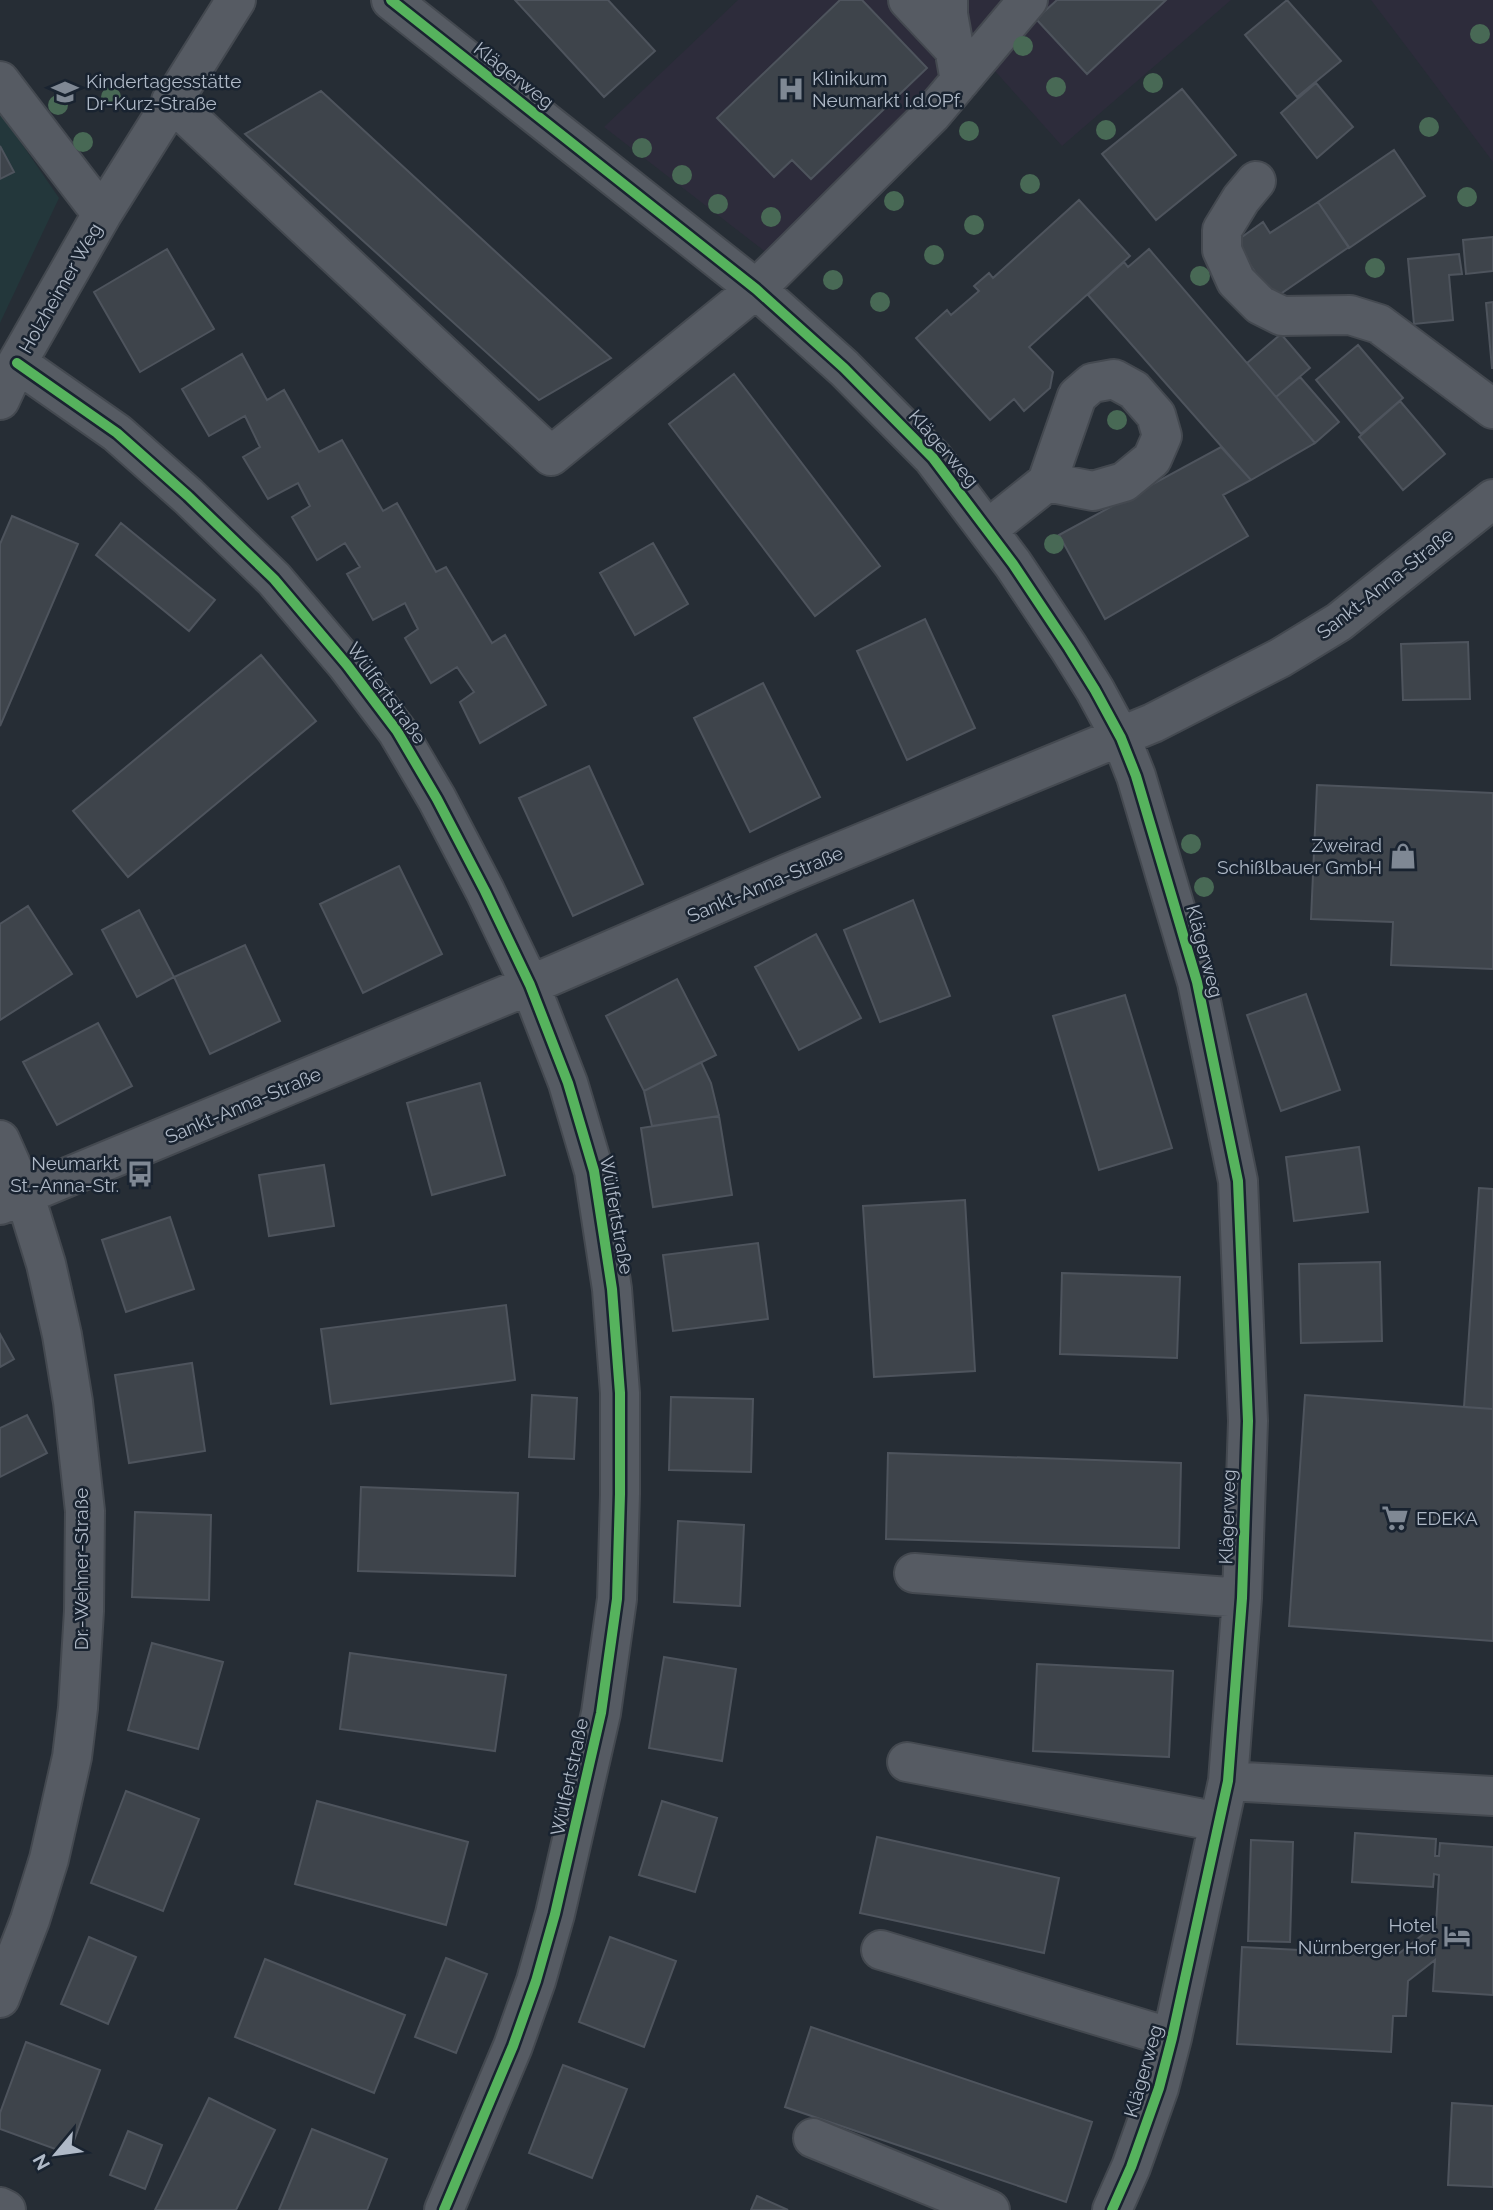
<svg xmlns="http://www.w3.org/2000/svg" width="1493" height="2210" viewBox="0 0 1493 2210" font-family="Raleway,sans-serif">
<rect width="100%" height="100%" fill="#262d35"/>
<path fill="#2d2c3b" d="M738,0h493l-169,146 -85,-95 -210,202 -163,-126z
M1371,0h122v162l-81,-108z"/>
<path fill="#23373b" d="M0,112l59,86 -59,125z"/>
<path fill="#3e444b" stroke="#4e545d" stroke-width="2" d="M515,0h93l47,51 -51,46z
M840,0h22l65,68 -116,111 -19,-19 -18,17 -57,-59z
M1057,0h109l-79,74 -51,-55z
M1287,0l54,61 -44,36 -52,-62z
M1316,83l37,44 -36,31 -36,-45z
M1182,89l54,66 -80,65 -54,-66z
M321,91l290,267 -72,42 -294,-266z
M0,146l14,26 -14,7z
M1394,150l31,46 -76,52 -31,-46z
M1079,200l51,56 -101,91 24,25 -3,16 -26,23 -10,-12 -24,21 -74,-82 31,-28 4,5 28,-24 -5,-5 15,-13 4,5z
M1318,202l31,45 -76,52 -38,-57 28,-20 7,11z
M1493,237v34l-27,3 -3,-34z
M167,249l47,80 -74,43 -46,-80z
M1149,249l127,148 39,46 -64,37 -163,-185 36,-33 4,5z
M1459,254l3,20 -13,1 4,45 -39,4 -6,-65z
M1493,302v66h-1l-6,-65z
M1281,334l29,34 -34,29 -29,-34z
M1358,345l45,53 -42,36 -45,-54z
M242,354l25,46 17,-10 35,62 23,-12 41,71 14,-8 39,69 10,-5 46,76 13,-8 41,70 -66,38 -20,-41 14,-10 -17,-25 -26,16 -26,-45 13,-9 -13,-26 -32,17 -26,-46 13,-7 -15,-24 -28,17 -25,-43 18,-11 -12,-23 -30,16 -25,-42 17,-10 -15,-31 -36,20 -27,-47z
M734,374l146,192 -65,50 -146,-192z
M1300,377l39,45 -24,21 -39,-46z
M1400,401l45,53 -42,36 -44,-53z
M1221,447l30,33 -28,15 25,41 -143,83 -46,-84z
M12,516l66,28 -78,182v-182z
M121,523l94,77 -26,31 -93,-76z
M653,543l35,61 -53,31 -35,-62z
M925,619l50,109 -68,32 -50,-109z
M1468,642l2,57 -67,1 -2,-56z
M261,655l55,66 -188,156 -55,-66z
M763,683l57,114 -70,35 -56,-114z
M589,766l54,118 -70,32 -54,-118z
M1317,785l176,8v176l-102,-4 2,-43 -82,-3z
M399,866l43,88 -79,39 -43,-89z
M913,900l37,96 -70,26 -36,-92z
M28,906l44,68 -72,46v-96z
M139,910l35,67 -37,20 -35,-67z
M816,934l45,84 -62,32 -44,-83z
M245,945l35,76 -70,33 -36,-77z
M677,979l39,76 -72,36 -38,-75z
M1306,994l34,96 -59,21 -34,-96z
M1125,995l47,153 -73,22 -46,-154z
M98,1023l34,63 -75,39 -34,-63z
M701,1062l10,21 8,33 -67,10 -8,-35z
M480,1083l25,92 -73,20 -25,-92z
M719,1116l13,79 -79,12 -12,-79z
M1359,1147l9,65 -74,9 -8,-64z
M324,1165l10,61 -65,10 -10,-61z
M1479,1188l14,1v220l-29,-2z
M965,1200l10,171 -101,6 -11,-171z
M170,1217l24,72 -68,23 -24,-72z
M758,1243l10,76 -95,12 -10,-76z
M1380,1262l2,79 -81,2 -2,-79z
M1062,1273l118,4 -3,81 -117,-4z
M506,1305l9,75 -184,24 -10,-75z
M0,1334l14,25 -14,8z
M192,1363l13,88 -76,12 -14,-88z
M532,1395l45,3 -3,61 -45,-2z
M1305,1395l188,14v232l-204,-15z
M671,1397l82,2 -2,73 -82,-2z
M27,1415l20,38 -47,24v-49z
M888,1453l293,10 -2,85 -293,-9z
M361,1487l157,6 -3,83 -157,-5z
M135,1512l76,3 -2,85 -77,-3z
M678,1521l66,4 -4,81 -66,-4z
M152,1643l71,19 -25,87 -70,-19z
M350,1653l156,22 -11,76 -155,-22z
M664,1657l72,12 -14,92 -73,-13z
M1037,1664l136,7 -4,86 -136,-6z
M126,1791l73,28 -36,92 -72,-28z
M317,1801l151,41 -22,83 -151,-41z
M662,1801l55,17 -22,74 -56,-17z
M1355,1833l81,6 -1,17h4l1,-13 53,4v148l-60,-4 2,-31 -27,21 -2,35h-13l-2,36 -154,-8 5,-97 155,8 39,-31 3,-49 -5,-1 -1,13 -81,-5z
M877,1837l182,41 -15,75 -184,-40z
M1251,1840l42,2 -3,100 -42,-1z
M89,1937l47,20 -28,67 -47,-20z
M610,1937l66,24 -32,86 -65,-25z
M446,1958l41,16 -31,79 -41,-16z
M265,1959l140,56 -31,78 -139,-56z
M811,2027l281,95 -26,80 -281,-95z
M26,2042l74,28 -31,84 -69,-25v-16z
M563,2065l64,24 -35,89 -63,-25z
M209,2098l66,32 -39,80h-81z
M1452,2103l41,3v81l-45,-2z
M312,2129l75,30 -20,51h-88z
M128,2131l34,14 -17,44 -35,-14z
M757,2196l31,14h-37z"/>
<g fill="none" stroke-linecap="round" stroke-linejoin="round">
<g stroke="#444950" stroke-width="42">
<path id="minor" d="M391,0l365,289 88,79 89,90 80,106 56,84 26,42 26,48 15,38 61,206 41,199 10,240 -6,177 -14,183 -56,257 -13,50 -28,79 -19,43
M908,0l46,49
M948,0v14l12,67
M0,81l102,133
M171,101l380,355 205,-167 176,-175 96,-114
M1256,181l-15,18 -19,31v20l14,31 24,24 22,11 68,-1 29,9 114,85
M17,363l100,70 71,63 86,83 73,86 50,66 40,68 48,92 45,94 38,98 26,88 18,118 8,104v101l-3,105 -16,114 -46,201 -19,67 -23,65 -69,164
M0,400l17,-37 85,-149 134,-214
M988,529l59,-47 30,-86 15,-13 22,-4 20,11 22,25 6,21 -10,23 -28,23 -31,9 -46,-9
M0,1140l25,56 21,68 16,71 11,67 12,109 -1,100 -6,97 -6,49 -23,102 -19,61 -30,78
M0,1205l530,-220 259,-112 364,-150 127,-65 59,-36 154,-123
M914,1573l328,25
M907,1762l312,60
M1228,1781l265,15
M881,1950l291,88
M813,2138l177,72
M0,2207l6,3"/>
</g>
<use href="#minor" stroke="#565b63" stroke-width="38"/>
<g stroke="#192330" stroke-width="15">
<path id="cycleway" d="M391,0l365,289 88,79 89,90 80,106 56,84 26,42 26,48 15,38 61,206 41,199 10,240 -6,177 -14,183 -56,257 -13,50 -28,79 -19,43
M17,363l100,70 71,63 86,83 73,86 50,66 40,68 48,92 45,94 38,98 26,88 18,118 8,104v101l-3,105 -16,114 -46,201 -19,67 -23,65 -69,164"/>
</g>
<use href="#cycleway" stroke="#56b35d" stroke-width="10"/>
</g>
<g fill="#486955">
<circle cx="1480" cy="34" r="10"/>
<circle cx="1023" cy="46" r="10"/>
<circle cx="1153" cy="83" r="10"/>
<circle cx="1056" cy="87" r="10"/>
<circle cx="111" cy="97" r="10"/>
<circle cx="58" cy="105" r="10"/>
<circle cx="1429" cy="127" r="10"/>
<circle cx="1106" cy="130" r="10"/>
<circle cx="969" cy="131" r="10"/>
<circle cx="83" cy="142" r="10"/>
<circle cx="642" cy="148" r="10"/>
<circle cx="682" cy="175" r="10"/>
<circle cx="1030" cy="184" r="10"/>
<circle cx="1467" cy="197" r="10"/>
<circle cx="894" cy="201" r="10"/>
<circle cx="718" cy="204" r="10"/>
<circle cx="771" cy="217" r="10"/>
<circle cx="974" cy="225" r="10"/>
<circle cx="934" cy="255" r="10"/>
<circle cx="1375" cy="268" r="10"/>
<circle cx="1200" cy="276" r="10"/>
<circle cx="833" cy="280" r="10"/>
<circle cx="880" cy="302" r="10"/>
<circle cx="1117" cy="420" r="10"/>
<circle cx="1054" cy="544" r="10"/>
<circle cx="1191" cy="844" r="10"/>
<circle cx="1204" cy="887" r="10"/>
</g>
<defs>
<g id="hospital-bare" transform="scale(2.1)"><path d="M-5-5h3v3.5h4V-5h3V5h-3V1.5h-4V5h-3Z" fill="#7f8894" stroke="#192330" stroke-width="2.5" paint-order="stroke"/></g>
<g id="school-bare" transform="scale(2.1)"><path d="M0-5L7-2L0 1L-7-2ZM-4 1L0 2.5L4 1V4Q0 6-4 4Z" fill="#7f8894" stroke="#192330" stroke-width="2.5" paint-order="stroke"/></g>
<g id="shop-bare" transform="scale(2.1)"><path d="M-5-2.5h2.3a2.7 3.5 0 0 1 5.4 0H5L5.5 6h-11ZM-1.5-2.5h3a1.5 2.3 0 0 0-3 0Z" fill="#7f8894" stroke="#192330" stroke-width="2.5" paint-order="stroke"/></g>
<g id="bus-bare" transform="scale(2.1)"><path d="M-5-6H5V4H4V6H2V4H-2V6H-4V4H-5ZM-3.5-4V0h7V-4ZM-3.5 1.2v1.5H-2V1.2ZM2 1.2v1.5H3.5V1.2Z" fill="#7f8894" stroke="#192330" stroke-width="2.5" paint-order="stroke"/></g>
<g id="supermarket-bare" transform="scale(2.1)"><path d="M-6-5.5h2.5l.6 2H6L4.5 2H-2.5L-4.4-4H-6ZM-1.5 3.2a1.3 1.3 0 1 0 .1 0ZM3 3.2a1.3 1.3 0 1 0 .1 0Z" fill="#7f8894" stroke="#192330" stroke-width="2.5" paint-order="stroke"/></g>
<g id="hotel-bare" transform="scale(2.1)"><path d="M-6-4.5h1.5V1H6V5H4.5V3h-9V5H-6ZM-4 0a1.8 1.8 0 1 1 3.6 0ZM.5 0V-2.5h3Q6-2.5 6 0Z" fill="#7f8894" stroke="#192330" stroke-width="2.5" paint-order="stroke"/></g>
</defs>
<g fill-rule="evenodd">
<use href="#hospital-bare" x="791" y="89"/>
<use href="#school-bare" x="65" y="92"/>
<use href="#shop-bare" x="1403" y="856"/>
<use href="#bus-bare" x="140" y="1174"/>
<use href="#supermarket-bare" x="1395" y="1518"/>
<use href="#hotel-bare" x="1457" y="1936"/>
</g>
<g text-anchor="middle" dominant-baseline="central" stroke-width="5" stroke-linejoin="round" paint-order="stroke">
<g font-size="19" fill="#afb9c7" stroke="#192330">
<text transform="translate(514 75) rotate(38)">Klägerweg</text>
<text transform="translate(60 288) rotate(-60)">Holzheimer Weg</text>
<text transform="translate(944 448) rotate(49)">Klägerweg</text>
<text transform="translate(1385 583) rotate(-38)">Sankt-Anna-Straße</text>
<text transform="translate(387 693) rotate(54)">Wülfertstraße</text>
<text transform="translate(765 884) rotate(-23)">Sankt-Anna-Straße</text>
<text transform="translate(1205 951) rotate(75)">Klägerweg</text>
<text transform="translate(243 1105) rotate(-23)">Sankt-Anna-Straße</text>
<text transform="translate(617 1215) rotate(80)">Wülfertstraße</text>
<text transform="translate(1227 1517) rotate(-88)">Klägerweg</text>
<text transform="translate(81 1569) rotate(-90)">Dr.-Wehner-Straße</text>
<text transform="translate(569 1777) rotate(-78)">Wülfertstraße</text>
<text transform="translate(1143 2071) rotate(-74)">Klägerweg</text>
</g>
<g font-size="19" fill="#afb9c7" stroke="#192330" text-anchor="start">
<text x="812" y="78">Klinikum<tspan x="812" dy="22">Neumarkt i.d.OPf.</tspan></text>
<text x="86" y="81">Kindertagesstätte<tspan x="86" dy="22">Dr-Kurz-Straße</tspan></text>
<text x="1382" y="845" text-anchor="end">Zweirad<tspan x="1382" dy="22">Schißlbauer GmbH</tspan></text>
<text x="119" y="1163" text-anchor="end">Neumarkt<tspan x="119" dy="22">St.-Anna-Str.</tspan></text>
<text x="1416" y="1518">EDEKA</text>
<text x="1436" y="1925" text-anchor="end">Hotel<tspan x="1436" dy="22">Nürnberger Hof</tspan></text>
</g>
</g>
<g transform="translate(56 2154) rotate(241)" stroke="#192330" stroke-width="5" paint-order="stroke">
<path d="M0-5L12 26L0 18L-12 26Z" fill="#afb9c7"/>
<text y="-10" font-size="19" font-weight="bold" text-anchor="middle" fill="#afb9c7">N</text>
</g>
</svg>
